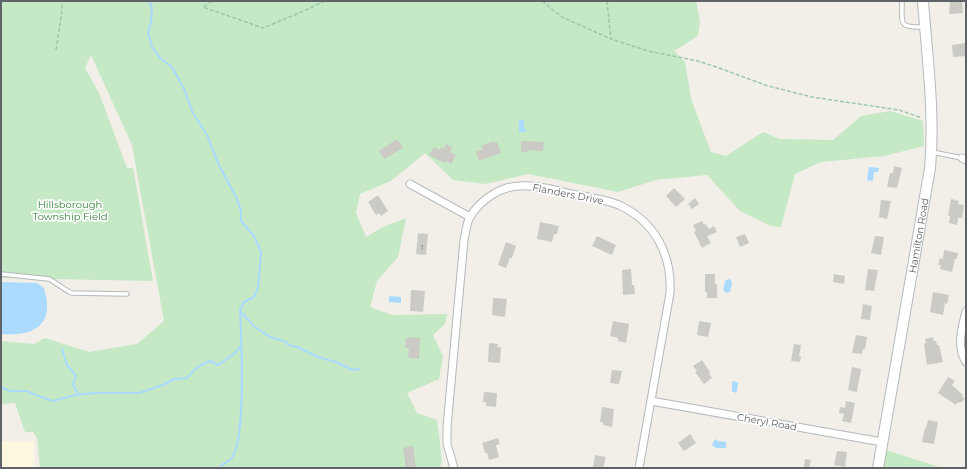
<svg xmlns="http://www.w3.org/2000/svg" width="967" height="469" viewBox="0 0 967 469" font-family="Montserrat,sans-serif">
<rect width="100%" height="100%" fill="#f1efe8"/>
<path fill="#fef7e0" d="M1,441h33v27h-33z"/>
<path fill="#c5e8c5" d="M1,1h695l4,20 -2,15 -24,15 11,11 6,37 20,53 15,4 37,-24 17,7 53,1 28,-24 29,-5 33,10 1,25 -40,10 -63,6 -26,12 -14,53 -10,-1 -31,-15 -33,-36 -51,5 -38,12 -90,-18 -43,10 -32,-4 -28,-27 -34,28 -31,13 -4,19 10,24 17,-10 23,-9 -8,39 -21,24 -7,26 22,8 55,-1 -2,10 -12,11 10,21 -4,23 -32,14 10,20 20,7 5,40 -2,8h-400l-3,-30 -4,-6h-8l-10,-29 -14,1v-63l33,3 11,-6 44,14 48,-8 27,-23 -32,-176 -41,-90 -6,13 14,25 28,75h6l20,113 -152,-3z
M886,450l56,18h-59z"/>
<path fill="#aadaff" d="M519,120h5v9h2v3h-7z
M869,167l10,1 -1,4h-4l-1,9 -6,-1z
M728,279l3,1 1,3 -2,9 -3,1 -4,-3 2,-9z
M1,282l36,1 7,5c1,5 3,10 3,15 2,29 -24,33 -46,31z
M389,296l12,1v6l-12,-1z
M734,381l4,2 -1,8 -1,2 -4,-2v-9z
M715,439l3,2 8,1v6h-10l-4,-3z"/>
<g fill="none" stroke-linecap="round" stroke-linejoin="round">
<path stroke="#aadaff" stroke-width="2" d="M149,1l3,7 -1,14 -3,11 4,14 8,11 12,9 12,22 9,24 14,22 11,28 18,34 5,14v10l13,15 7,16 -3,36 -4,9 -10,5 -4,7c1,26 7,132 -9,150 -4,3 -8,4 -12,9
M241,312l14,15 15,10 14,4 5,4 8,2 21,10 18,5 17,8 6,-1
M62,349l5,16 9,11 -3,8 5,10
M1,387l9,4h17l6,3 20,7 22,-6 21,-2h43l24,-8 11,-6 13,-1c6,-8 13,-14 23,-17l8,4 16,-11 6,-7"/>
</g>
<path fill="#cccac5" d="M950,1h12l1,12 -14,1z
M966,43v13l-13,1 -1,-12z
M397,139l6,9 -19,11 -5,-8z
M494,141l1,2 2,-1 4,11 -22,8 -3,-9 7,-3 -2,-3z
M521,141l23,1 -1,9 -15,-1v2h-7z
M446,144l6,3 -2,5 6,3 -5,9 -5,-3 -1,2 -16,-8 5,-8 6,3 1,-3 3,2z
M894,166l8,2 -5,20 -10,-1 3,-14h3z
M674,188l11,11 -9,8 -10,-11z
M378,195l10,16 -7,5 -2,-3 -3,2 -8,-13z
M695,198l4,6 -7,5 -4,-5z
M951,199l8,2 -1,3 6,1 -2,13h-4l-1,7 -8,-2 1,-7h-2z
M881,200l10,1 -4,18 -8,-2z
M702,221l2,4 2,-1 3,5 5,-3 3,6 -10,4 4,7 -9,5 -8,-16 2,-1 -3,-6z
M540,222l19,4 -2,8h-3l-2,8 -15,-3z
M418,233l10,1 -2,21 -10,-1z
M745,234l4,9 -9,4 -4,-10z
M597,236l19,9 -4,10 -20,-9z
M875,236l9,1 -3,18 -10,-2z
M506,242l10,4 -4,12h-2l-4,10 -8,-3z
M944,250l14,3 -1,6h-2l-3,13 -12,-3 1,-4h-3l2,-7 3,1z
M631,269l1,16h2l1,9 -12,1 -1,-25z
M868,269l10,1 -4,21 -9,-1z
M705,274h10v10h2v14h-10v-6h-2z
M834,274l11,2 -1,8 -11,-2z
M411,290l14,1 -2,21 -13,-1z
M933,292l16,3 -2,9 -2,-1 -2,12 -13,-3z
M493,298l14,1 -2,18 -13,-2z
M863,304l9,2 -2,14 -9,-1z
M613,321l16,3 -3,19 -8,-2v-3l-8,-2z
M699,321l12,2 -3,14 -11,-2z
M856,335l11,2 -2,12h-2l-1,5 -10,-1z
M409,337l11,1 -1,21 -11,-1 1,-10h-4l1,-10h3z
M933,337l1,4h2l1,4h2l4,17 -16,3 -3,-21 2,-1 -1,-4z
M489,343l9,1 -1,3h4l-1,16 -12,-1z
M794,344l7,1 -2,11h2l-1,6 -9,-1z
M702,360l8,12 -1,1 3,5 -8,6 -9,-12 2,-1 -4,-5z
M852,367l9,2 -4,23 -9,-2z
M612,370l10,1 -3,13 -9,-1z
M948,377l7,4 -3,4 11,10 -1,1 3,3 -5,4 -2,-1 -2,3 -18,-12z
M484,392l13,1 -1,14 -10,-1v-4h-3z
M846,401l9,2 -4,20 -9,-2 2,-7 -5,-1 1,-6 5,1z
M602,407l12,2 -2,18 -9,-2v-3h-3z
M928,420l10,2 -4,22 -12,-2 3,-14h1z
M690,434l6,9 -12,8 -6,-8z
M498,438l2,6 -4,1 3,12 -10,3 -2,-7h-2l-3,-10z
M413,446l3,22h-10l-3,-20z
M837,451l10,1 -2,15 -11,-2z
M595,455l11,2 -3,11h-10z
M805,459l6,1 -2,8 -5,-1z"/>
<g fill="none" stroke-linecap="round" stroke-linejoin="round">
<g stroke="#b5b8bc" stroke-width="5.5">
<path id="lane" d="M902,1c0,23 -4,27 22,26
M932,152l30,6
M1,274l48,5c8,4 15,11 23,14l55,1"/>
</g>
<g stroke="#b5b8bc" stroke-width="9">
<path id="street" d="M962,158l4,2
M410,184l60,33
M966,311c-4,17 -10,35 0,51
M651,401l231,41
M454,468l-7,-24v-17l17,-187c2,-8 2,-16 6,-23 10,-17 31,-31 50,-31 17,-1 35,4 51,8 16,3 35,5 50,12 35,17 51,50 49,87l-31,175"/>
</g>
<g stroke="#b6babf" stroke-width="12">
<g id="secondary">
<path id="s1" d="M878,468l52,-300c5,-55 -3,-112 -7,-167"/>
</g>
</g>
<path stroke="#9cc7a9" stroke-width="1.5" stroke-dasharray="4 2" stroke-linecap="butt" d="M212,1l-9,6 60,21 36,-15 26,-12
M542,1l20,16 49,22
M607,1l4,38 37,12 50,10 24,8 46,17 44,11 87,13 23,8
M56,50l6,-39v-10"/>
<use href="#lane" stroke="#fff" stroke-width="3.5"/>
<use href="#street" stroke="#fff" stroke-width="7"/>
<use href="#secondary" stroke="#fff" stroke-width="10"/>
</g>
<g text-anchor="middle" dominant-baseline="central" stroke-width="3.5" stroke-linejoin="round" paint-order="stroke">
<g font-size="8" fill="#7a7d7f">
<text x="422" y="247">1</text>
</g>
<g font-size="10" fill="#5f6368" stroke="#fff">
<text transform="translate(568 194) rotate(11)">Flanders Drive</text>
<text stroke="none"><textPath href="#s1" startOffset="236">Hamilton Road</textPath></text>
<text transform="translate(767 422) rotate(10)">Cheryl Road</text>
</g>
<g font-size="10" fill="#348238" stroke="#fff">
<text x="70" y="204">Hillsborough<tspan x="70" dy="12">Township Field</tspan></text>
</g>
</g>
<rect width="967" height="469" fill="none" stroke="#5f6368" stroke-width="4"/>
</svg>
